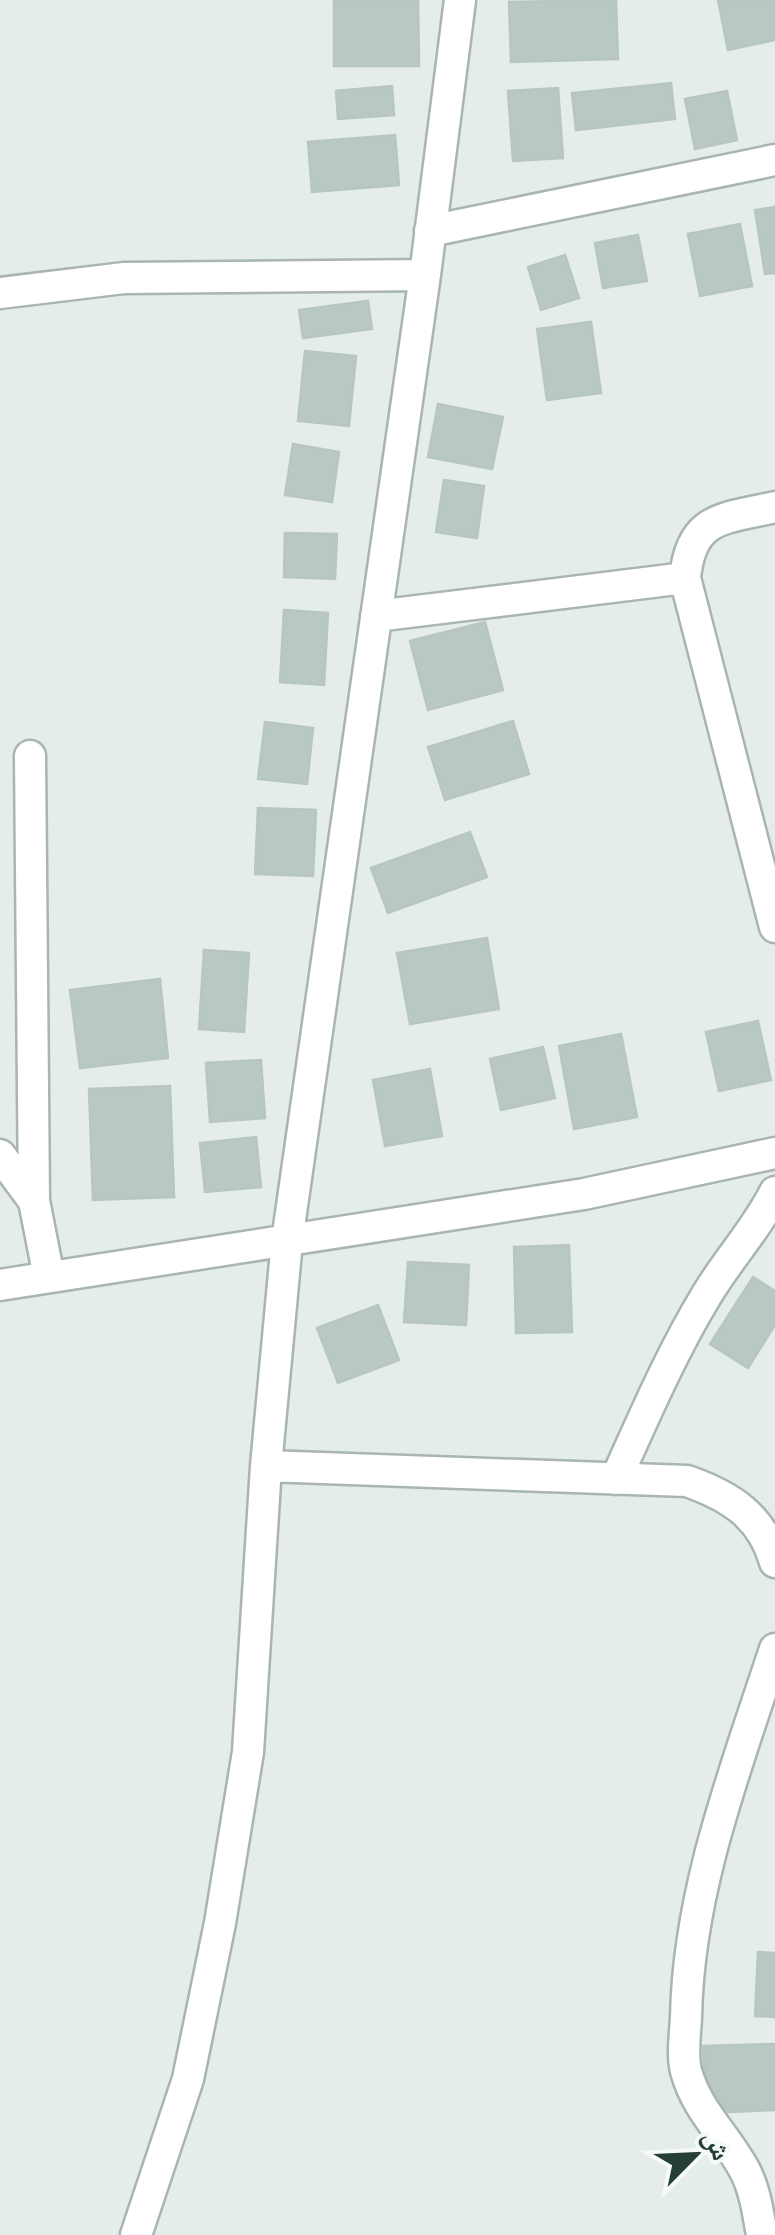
<svg xmlns="http://www.w3.org/2000/svg" width="775" height="2235" viewBox="0 0 775 2235" font-family="'Source Sans 3','Noto Naskh Arabic',sans-serif">
<rect width="100%" height="100%" fill="#e5ede9"/>
<path fill="#bac8c2" stroke="#b7c6c0" stroke-width="2.5" d="M334,0h84l1,66h-85z
M616,0l2,59 -107,3 -2,-60z
M718,0h57v40l-47,10z
M671,83l4,36 -99,11 -4,-37z
M392,86l2,29 -56,4 -2,-28z
M558,88l5,70 -50,3 -5,-70z
M727,91l10,49 -42,9 -10,-50z
M395,135l4,50 -87,7 -4,-50z
M775,207v66l-10,1 -10,-64z
M740,224l12,62 -52,10 -12,-62z
M638,235l9,46 -44,7 -8,-45z
M565,255l14,43 -38,12 -13,-43z
M368,301l4,28 -69,9 -4,-28z
M591,322l10,71 -54,7 -10,-71z
M305,351l51,5 -7,70 -51,-5z
M438,404l65,13 -11,52 -64,-12z
M293,444l46,8 -7,50 -47,-7z
M444,480l40,6 -7,52 -41,-6z
M285,533l52,1 -2,45 -51,-2z
M284,610l44,3 -4,72 -44,-3z
M485,622l18,68 -75,20 -18,-69z
M513,721l16,53 -84,26 -17,-53z
M265,722l48,6 -6,56 -49,-5z
M258,808l58,2 -3,66 -58,-2z
M470,832l17,45 -99,36 -17,-45z
M487,938l12,71 -89,15 -13,-71z
M204,950l45,3 -5,79 -45,-3z
M160,979l8,79 -88,10 -10,-78z
M758,1021l13,59 -52,11 -13,-59z
M621,1034l16,83 -63,12 -15,-83z
M543,1047l12,51 -54,12 -11,-51z
M261,1060l4,58 -55,4 -4,-59z
M430,1069l12,67 -57,10 -12,-66z
M170,1086l4,111 -81,3 -4,-111z
M256,1137l5,50 -56,5 -5,-49z
M569,1245l3,87 -56,1 -2,-86z
M408,1262l61,3 -3,60 -62,-3z
M753,1277l22,14v34l-27,43 -38,-24z
M378,1305l21,55 -61,23 -21,-55z
M758,1952l17,1v64l-20,-1z
M775,2044v66l-69,3 -3,-67z"/>
<g fill="none" stroke-linecap="round" stroke-linejoin="round">
<g stroke="#a8b5b0" stroke-width="35">
<path id="minor" d="M430,231l345,-71
M0,293l124,-15 301,-3
M775,507c-52,12 -84,9 -90,71l90,349
M376,616l309,-38
M30,756l4,445 15,76
M0,1155l34,46
M0,1285l584,-91 191,-41
M266,1466l421,15c43,15 75,35 88,81
M616,1479c28,-62 55,-125 90,-183 22,-37 50,-66 69,-104
M136,2235l52,-156 32,-156 28,-171 18,-286 21,-225 138,-966 35,-275
M762,2235c-4,-22 -7,-46 -18,-66 -19,-35 -47,-58 -58,-98 -4,-16 -1,-36 0,-53 2,-127 50,-250 89,-369"/>
</g>
<use href="#minor" stroke="#fff" stroke-width="30"/>
</g>
<g transform="translate(695 2155) rotate(66)" stroke="#f5faf7" stroke-width="8" paint-order="stroke">
<path d="M0-8L18 38L0 25L-18 38Z" fill="#253e37"/>
<text y="-15" font-size="28" font-weight="bold" text-anchor="middle" fill="#253e37">ش</text>
</g>
</svg>
